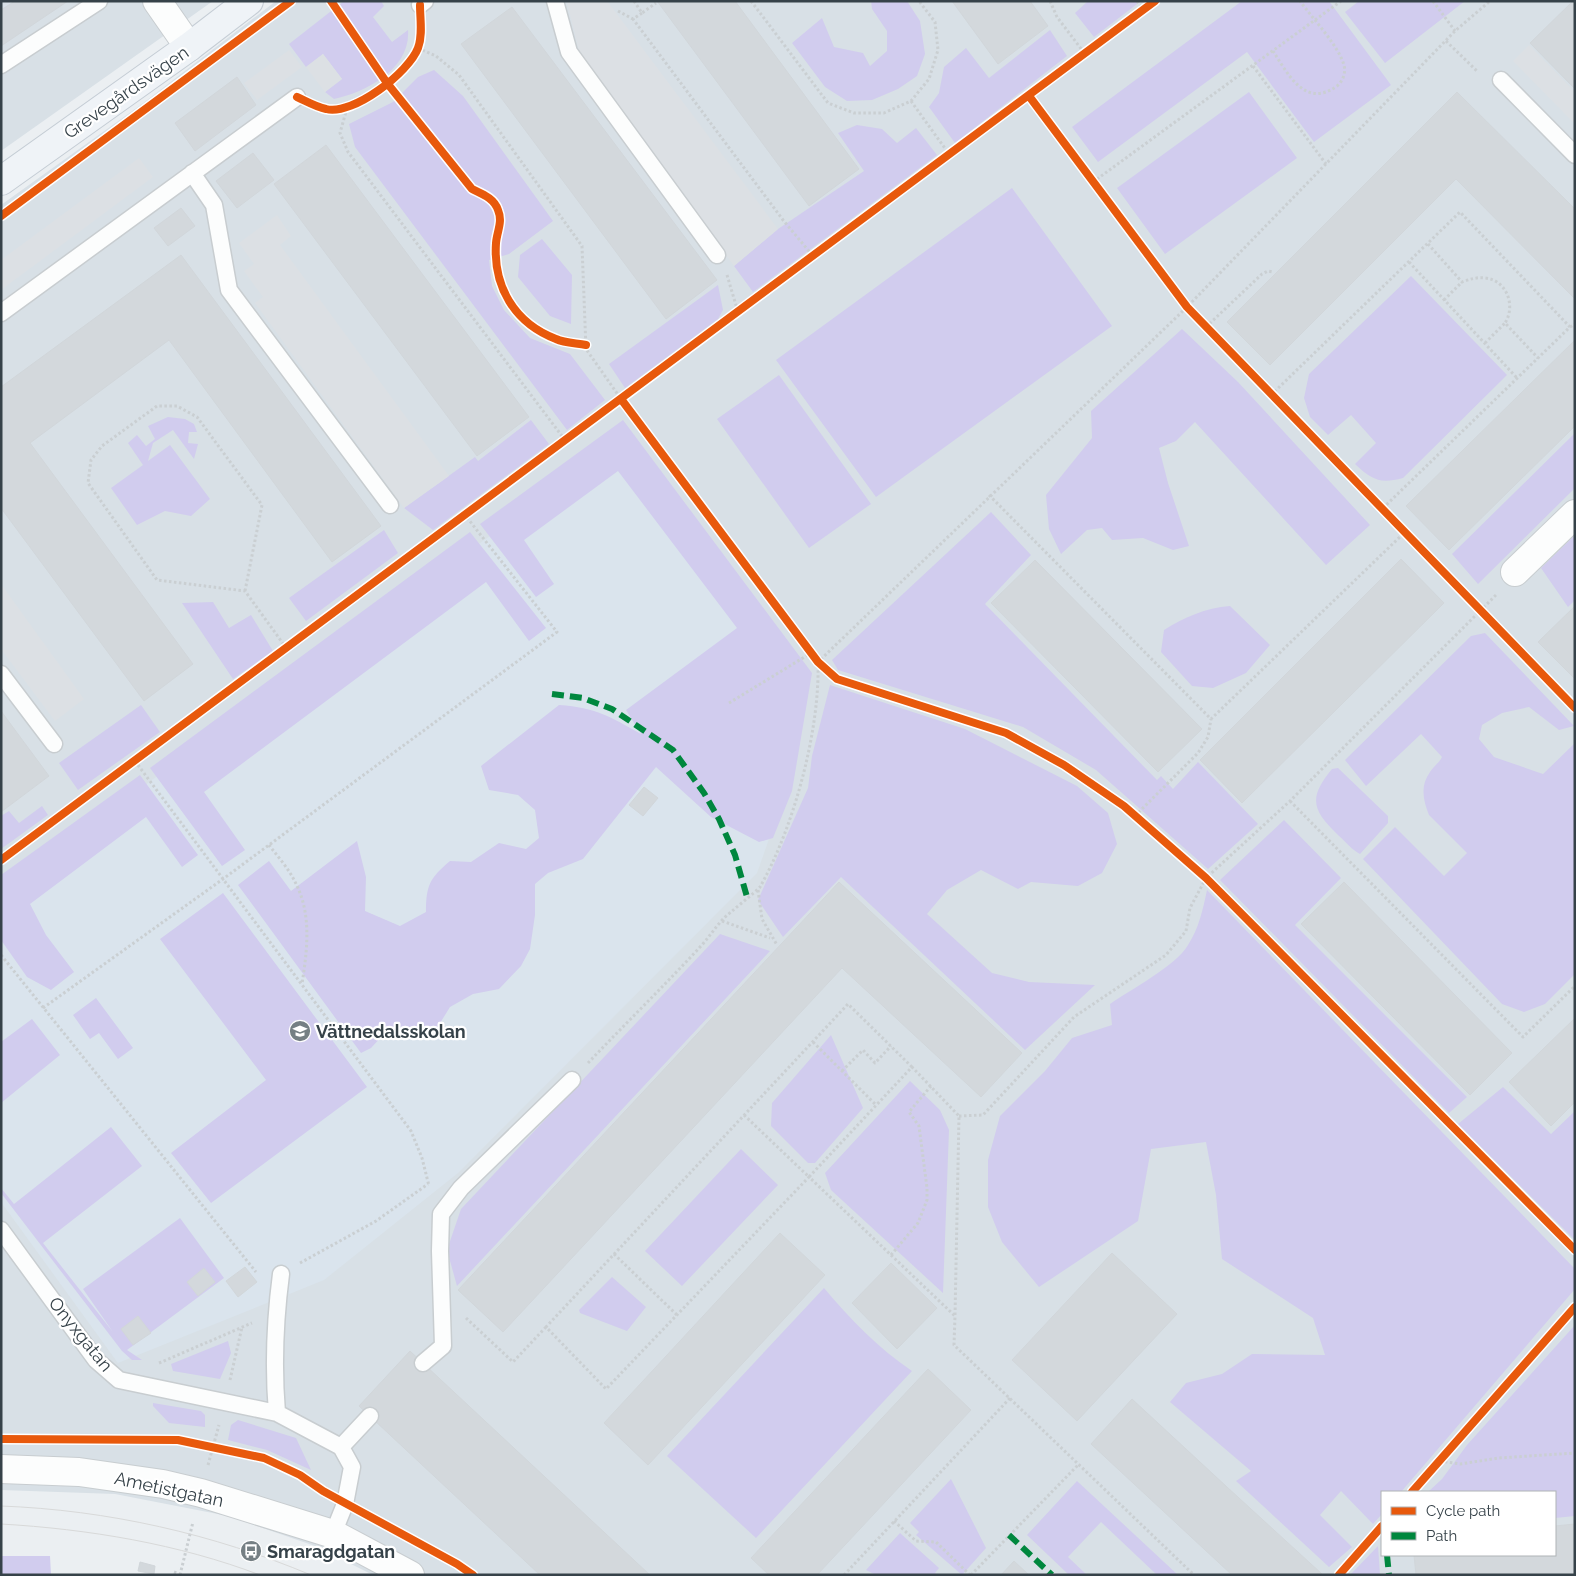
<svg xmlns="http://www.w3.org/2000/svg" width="1576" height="1576" viewBox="0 0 1576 1576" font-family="Raleway,sans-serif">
<rect width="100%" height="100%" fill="#ebeff2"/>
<path fill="#d8e0e6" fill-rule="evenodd" d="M1,1h212l-212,150z
M276,1h1299v1574h-1202l-58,-29 -87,-30 -113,-22 -114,-4v-1285l141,-101zM1382,1492h173v63h-173z"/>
<path fill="#dae4ed" d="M627,437l181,239 -21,111 -30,86 -299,300 -134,107 -206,83 -117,-161v-313z"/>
<path fill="#d1ccee" d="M344,1h37l3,5 -11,11 19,25 16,-12c3,39 -42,62 -74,69l-9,-7 17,-13 -19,-25 -17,13 -17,-23z
M871,1h36l13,20 5,33 -8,22 -19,13 -26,11 -25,1 -22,-14 -33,-44 30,-25 12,29 29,6 7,13 17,-15v-20l-15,-22z
M1088,1h53l-47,36 -19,-24z
M1242,1h87l62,84 -77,57 -67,-90 -149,110 -26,-35z
M1359,1h106l-80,62 -40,-51z
M1050,30l17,26 -112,87 -26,-36 10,-14 5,-26 22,-19 23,30z
M434,70l29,26 90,125 -44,33 -20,6 3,26 12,24 26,28 40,16 35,46 -38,30 -212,-283 -6,-23 44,-22 25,-25z
M1249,92l48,66 -132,96 -48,-66z
M857,125l25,4 15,14 19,-15 21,27 -184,137 -19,-26 44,-37 86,-58 -26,-38z
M1012,188l100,138 -236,171 -100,-137z
M542,239l30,36 -1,49 -21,-8 -32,-39 2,-22z
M1411,276l96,99 -104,103c-23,6 -31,2 -48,-14l21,-21 -25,-28 -23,20 -18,-18 -6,-19 5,-24z
M718,285l5,25 -5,9 -93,69 -16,-24z
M1182,329l56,53 132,143 -44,40 -131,-143 -19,19 -17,7 9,35 21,63 -16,4 -30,-12 -31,2 -10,-12 -15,2 -26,24 -12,-25 -3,-34 46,-57 -1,-27z
M779,375l92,129 -62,44 -92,-129z
M168,417l17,2 9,5 3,8h-8l-1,11 10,1 -4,15 -21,-29 -20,13 -5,18 22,-16 40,54 -19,17 -26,-5 -28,14 -26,-37 32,-23 -15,-22 9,-8 9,11 9,-7 -7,-13z
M531,420l18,24 -116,86 -29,-22 71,-51 3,4z
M623,420l189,253 -20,118 -19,47 -14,4 -48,-25 -55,-50 -73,92 -35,14 -13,11v31l-5,34 -9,17 -22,23 -26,5 -23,13 -13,21 -18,8 -35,-2 -13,14 -10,5 -123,-168 31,-24 22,30 66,-50 9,36 -1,34 35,15 26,-14c0,-27 4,-34 24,-51l21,1 28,-19 27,6 13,-11 -4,-28 -17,-15 -29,-5 -8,-24 78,-61c38,3 50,11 82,29l-15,-24 111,-82 -119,-157 -94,69 30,44 -18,13 -56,-73z
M1575,433v55l-97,96 -26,-30z
M991,512l40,43 -46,49 172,176 4,-4 12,13 25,-27 60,62 -50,45 -112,-99 -73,-43 -185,-57 -6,-10z
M384,530l14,23 -92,68 -17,-23z
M470,532l76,96 -17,13 -43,-59 -282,210 41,58 -23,16 -72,-98z
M1575,535v65l-7,7 -27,-39z
M213,602l16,26 22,-13 22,36 -40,28 -51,-76z
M1230,606l40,39 -24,28 -33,15 -21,-2 -31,-34 3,-22c21,-13 41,-22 66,-24z
M1485,633l89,93 -15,4 -30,-23 -27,6 -20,12 -3,14 15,18 49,17 32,-31v231l-30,30 -21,8 -22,-8 -139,-145 32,-32 49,49 23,-23 -38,-38c-6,-15 -9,-29 1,-43 3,-5 9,-9 12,-15l-21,-23 -55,52 -21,-26 126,-124z
M830,685l135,44 112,57 31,27 9,31 -15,29 -24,13 -47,-4 -13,7 -37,-19 -34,20 -20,24 65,59 37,9 66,3 -70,65 -184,-173 -58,60 -25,-37 50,-112 4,-32z
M141,705l19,27 -82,58 -19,-27z
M1338,768l50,48v7l-28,31c-8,-4 -14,-12 -21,-18 -26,-25 -32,-37 -7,-67z
M140,775l58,80 -16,12 -36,-50 -116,87 16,31 28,37 -23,18 -24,-13 -26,-37v-65z
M42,806l6,9 -47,34v-33l8,-5 10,12z
M1284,820l57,58 -46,47 172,172 -18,16 -229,-233z
M1207,890l368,379v20l-174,203h-19v22l-9,10 -32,-33 -21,24 32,32 -23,20 -93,-86 15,-10 -81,-69 16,-19 36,-9 30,-20 73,1 -12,-37 -91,-59 -6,-64 -10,-53 -55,7 -13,72 -99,66 -37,-45 -14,-35v-47l12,-44 45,-45 27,-33 40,-13 -2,-21c20,-14 67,-39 78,-59 11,-17 15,-36 19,-55z
M223,893l144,194 -156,116 -40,-50 95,-73 -106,-141z
M720,934l50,17 -313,335 -10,-36 14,-41z
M96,998l37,50 -15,11 -19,-26 -9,6 -17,-24z
M32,1019l28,36 -59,48v-61z
M831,1035l32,73 -48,55h-7l-37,-37 1,-23z
M910,1081l30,29 9,20 -6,163 -112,-103 -6,-17z
M1503,1087l48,47 24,-23v129l-117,-116z
M111,1127l31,39 -99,77 70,89 -30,-43 97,-71 44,60 -97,72 15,10h-10l-10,-9 -121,-158v-5l13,16z
M741,1149l37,36 -96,101 -37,-35z
M612,1277l34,30 -19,24 -47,-18 -1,-3z
M824,1288c26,31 54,60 88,83l-156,167 -89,-82z
M1575,1325v191l-20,2v-26h-127l14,-13 25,-34z
M228,1341l3,12 -11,26 -47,-8 -2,-7z
M153,1403l48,8 4,4v12l-36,-4 -16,-17z
M238,1420l58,18 15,32 -44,-20 -39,-10 3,-15z
M951,1479l35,69 -24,27 -46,-40 3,-3 -9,-9z
M1077,1481l101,94h-21l-56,-53 -33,35 19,18h-18l-42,-40z
M900,1533l39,35 -4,5 3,2h-62l-10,-5z
M1378,1546l2,29h-30z
M1,1556h49l1,19h-50z"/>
<path fill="#dce0e4" d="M607,1l171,228 -44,37 -153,-208 -14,-56z
M1529,45l46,47v32l-62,-63z
M289,50l13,17 -45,33 -13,-17z
M323,54l19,25 -17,13 -19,-25z
M139,158l14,19 -152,113v-30z
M277,215l14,21 -11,9 169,231 -45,32 -149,-205 8,-6 -19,-26 10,-7 -15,-21z
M1,584l83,115 -29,22 -54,-72z"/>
<path fill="#d3d8dc" stroke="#d1d6da" d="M15,1h53l-67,45v-36z
M657,1h78l124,168 -50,37z
M952,1h78l18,25 -50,38z
M1573,1h2v88l-45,-46z
M512,7l205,273 -51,39 -205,-275z
M237,77l19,28 -61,46 -20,-28z
M1457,92l118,117v90l-119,-120 -186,186 -43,-43z
M326,145l203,272 -52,39 -203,-272z
M253,153l21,27 -37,28 -21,-27z
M181,208l14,18 -27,20 -14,-18z
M181,255l200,271 -49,36 -163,-222 -139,103 163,221 -49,37 -143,-193v-121z
M1575,340v86l-126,124 -43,-44z
M1401,559l43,44 -202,200 -42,-43z
M1035,560l167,169 -44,43 -167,-169z
M1575,606v73l-37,-37z
M1,711l48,65 -48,36z
M644,787l14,11 -15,18 -14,-11z
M839,882l183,171 -41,44 -139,-129 -339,364 -45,-42z
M1344,882l168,171 -42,42 -169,-171z
M1575,1018v84l-24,24 -42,-44z
M780,1233l45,42 -177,190 -44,-42z
M1112,1253l65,61 -100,107 -65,-61z
M891,1263l46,45 -40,41 -45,-46z
M245,1267l12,15 -19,15 -12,-16z
M204,1268l11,14 -17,14 -11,-14z
M138,1316l13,17 -18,12 -12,-16z
M410,1351l240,224h-110l-181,-169z
M928,1369l43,41 -154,165h-48l-18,-17z
M1132,1399l95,88 95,87 -90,1 -141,-131z
M1575,1524v51h-159l-2,-20h141v-29z
M1014,1561l15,14h-28z
M140,1562l15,4 -1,8 -16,-3z"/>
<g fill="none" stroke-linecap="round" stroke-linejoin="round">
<g stroke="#c8cdd0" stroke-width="19">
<path id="lane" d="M555,1l14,51 148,203
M420,5l5,-4
M1,65l98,-64
M1501,80l74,75
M192,173l22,32 15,85 161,215
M1,313l296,-216
M1,674l53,70
M1,1230l95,130 23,20 158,33 64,34
M423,1363l20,-17 -3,-95 1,-37 20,-26 111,-108
M277,1413c-4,-47 -2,-93 4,-139
M333,1534l12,-30 7,-37 -11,-20 29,-31"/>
</g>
<g stroke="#c8cdd0" stroke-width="30">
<path id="street" d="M157,1l32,46
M1515,572l60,-58
M1,1469l78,3 84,12 38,9 132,41 77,41"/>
</g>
<g stroke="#c5cdd5" stroke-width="30">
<path id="secondary" d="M1,181l188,-134 60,-46"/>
</g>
<path stroke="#cacfd2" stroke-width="3" stroke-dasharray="2.5 2.5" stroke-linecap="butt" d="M634,1l8,12 14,-10
M751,1l77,102 26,10h30l27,-12 18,-22 9,-29 -3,-28 -16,-21
M1050,1l7,16 28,37
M1137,1l7,9
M1433,1l22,30
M618,11l15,8
M642,13l-9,6 150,201 30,36
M1446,41l32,31
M418,48l18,8 23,19 123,171 4,103 35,50
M1273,51c15,23 32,58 64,35 6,-5 9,-13 7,-21 -6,-20 -31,-46 -44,-64
M1253,66l73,98
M911,101l38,53
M347,108l-7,25 8,19 217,288
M1093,182l248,-181
M1428,244l34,38c8,-3 15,-5 23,-4 22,2 31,28 20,45l33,35
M1409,262l108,116
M727,275l11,37
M1444,300l18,-18
M1206,327l56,-53 6,-3 5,1
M1570,327l5,-3
M1485,343l20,-20
M1271,395l189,-183 110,115 -189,183
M989,495l222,224 193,-186
M245,591l17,-86 -65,-88 -20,-11h-20l-55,40 -11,14 -3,23 69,97 88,11 42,58
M729,703l82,-50
M135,761l276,370 11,27 7,28
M1290,801l233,236 52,-51
M1135,816l63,-63 10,-16 3,-18
M269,845c9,12 21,25 27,39 16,31 11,67 6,100
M758,890l4,29 15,26
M722,921l48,17
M1,955l255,317
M43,1008l180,-129 334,-247 -92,-117
M813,1042l63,63
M588,1063c37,-39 76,-77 113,-117 8,-9 14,-18 22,-27 6,-6 34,-28 37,-32 34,-60 60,-157 58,-225l369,-355 268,-276 35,-30
M912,1067l-64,-63 -302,323 60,62 203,-212 146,139 -1,29 240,230
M842,1071l21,-21 12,13 16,-17
M744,1115l65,62 103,-110 47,49 -4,200
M959,1116l24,-1 91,-98 92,-62 20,-24 4,-23 16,-30 84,-77 207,-207
M614,1254l63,61
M891,1255l27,-32 9,-23v-12l-8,-62 -10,-14 22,-26
M300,1263l76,-42 52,-37
M466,1318l47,44 33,-35
M159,1363l93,-40
M230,1380l12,-53
M1440,1461l20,3 39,-6 76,-5
M208,1465l11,-40
M894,1521l22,20 20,1 34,33
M174,1572l7,3
M180,1575l13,-53
M844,1575l167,-178
M971,1575l107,-110"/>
<use href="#lane" stroke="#fcfdfd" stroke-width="16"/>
<use href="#street" stroke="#fcfdfd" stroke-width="28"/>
<use href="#secondary" stroke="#eff3f7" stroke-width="28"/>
<path stroke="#d8d9d9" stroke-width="1" d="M1,1506c107,4 212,28 310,69
M1,1524c87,5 178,20 259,51"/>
<path stroke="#00873e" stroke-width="6" stroke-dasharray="12 6" stroke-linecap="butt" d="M552,694l31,4 29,11 61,41 31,43 15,26 16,36 12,42
M1009,1535l43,40
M1387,1555l2,20"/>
<g stroke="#fff" stroke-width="11">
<path id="cycleway" d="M331,1l56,82 85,106c10,5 22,9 26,21 5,12 -1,21 -2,33 -3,43 18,80 60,96 9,4 20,4 30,6
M1029,96l158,211 388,401
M297,97c9,4 19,10 29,12 27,7 83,-37 92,-61 5,-13 2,-29 2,-43
M1,216l290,-215
M621,399l197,263 19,17 169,54 58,32 60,41 82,72 369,372
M1,860l1154,-859
M1,1439l177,1 86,18 36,17 23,16 134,73 16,11
M1412,1492l163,-185
M1339,1575l43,-49"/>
</g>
<use href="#cycleway" stroke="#e8590c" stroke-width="8"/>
</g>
<defs>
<g id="school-disc" transform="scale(1.125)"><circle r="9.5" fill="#757f84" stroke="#fff"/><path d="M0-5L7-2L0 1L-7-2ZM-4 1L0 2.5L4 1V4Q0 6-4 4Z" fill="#fff"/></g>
<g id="bus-disc" transform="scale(1.125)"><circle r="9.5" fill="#757f84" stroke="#fff"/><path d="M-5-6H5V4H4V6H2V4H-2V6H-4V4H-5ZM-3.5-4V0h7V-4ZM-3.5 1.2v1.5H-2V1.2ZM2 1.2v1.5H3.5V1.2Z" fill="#fff"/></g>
</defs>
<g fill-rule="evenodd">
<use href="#school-disc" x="300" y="1031"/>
<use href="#bus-disc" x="251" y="1551"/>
</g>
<g text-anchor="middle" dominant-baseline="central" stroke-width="4.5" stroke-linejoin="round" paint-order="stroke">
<g font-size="18" fill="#364249" stroke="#fff">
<text transform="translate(126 92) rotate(-35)">Grevegårdsvägen</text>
<text transform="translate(81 1334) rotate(51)">Onyxgatan</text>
<text transform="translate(169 1489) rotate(12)">Ametistgatan</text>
</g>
<g font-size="18" font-weight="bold" fill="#364249" stroke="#fff" text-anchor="start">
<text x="316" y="1031">Vättnedalsskolan</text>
<text x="267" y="1551">Smaragdgatan</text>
</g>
</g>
<rect width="1576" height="1576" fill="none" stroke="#364249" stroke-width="5"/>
<rect x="1381" y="1491" width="175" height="65" fill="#ffffff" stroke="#afb3b6"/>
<rect x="1391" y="1507" width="25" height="8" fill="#e8590c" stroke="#afb3b6"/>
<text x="1426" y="1516" font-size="15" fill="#364249">Cycle path</text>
<rect x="1391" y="1532" width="25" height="8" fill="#00873e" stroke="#afb3b6"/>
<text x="1426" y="1541" font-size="15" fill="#364249">Path</text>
</svg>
